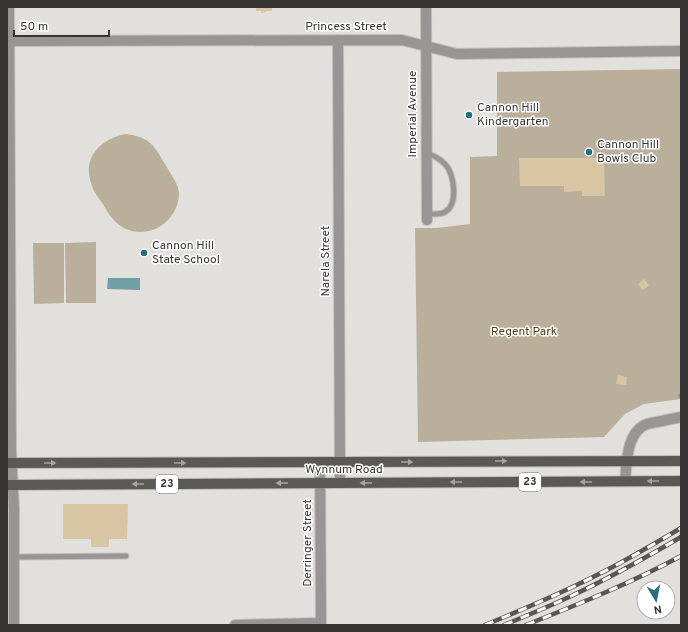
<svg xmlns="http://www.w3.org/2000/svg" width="688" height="632" viewBox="0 0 688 632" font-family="Overpass,sans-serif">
<rect width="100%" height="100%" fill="#e2e0dd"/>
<path fill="#baaf9a" d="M681,69v330l-37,5 -19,10 -21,23 -186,5 -3,-214h22l33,-4v-67l27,-1v-84z
M126,134c9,1 16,3 23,8 7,6 11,14 16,22 4,7 9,14 12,21 6,14 -3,32 -15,40 -15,11 -37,9 -49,-6 -4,-4 -7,-10 -10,-15 -5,-7 -10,-13 -12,-21 -9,-26 11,-45 35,-49z
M96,242v61h-30l-1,-60z
M33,243h31v60l-30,1z"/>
<path fill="#719fa6" d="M108,278h32v12l-33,-1z"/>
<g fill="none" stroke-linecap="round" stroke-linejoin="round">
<path stroke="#719fa6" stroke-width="4" d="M680,396l1,-1"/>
</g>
<path fill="#d8c5a3" d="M256,7h16v4h-6v1l-5,1v-2h-5z
M519,158h85l1,38h-23v-5l-18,1v-6h-44z
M644,279l5,6 -6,5 -5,-6z
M618,375l9,2 -1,8 -10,-1z
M63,504h65l-1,35h-18v8h-18v-8h-28z"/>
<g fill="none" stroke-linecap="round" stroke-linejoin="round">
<g stroke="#c0bebb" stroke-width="7">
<path id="service" d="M426,153c8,3 13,5 19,11 9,10 14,40 0,48 -5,3 -13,2 -18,2
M14,557l112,-1"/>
</g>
<g stroke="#c0bebb" stroke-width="12">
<path id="minor" d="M9,7l2,444 3,57v117
M426,7l1,213
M338,40l2,442
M9,41l393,-1 55,14 224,-3
M320,462l1,163
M625,481c2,-18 1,-49 22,-57l34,-7
M235,625l85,-2"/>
</g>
<g stroke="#c0bebb" stroke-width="12">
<path id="primary" d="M7,463l674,-2
M7,485l674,-4"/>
</g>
<use href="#service" stroke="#979694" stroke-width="5"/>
<use href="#minor" stroke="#979694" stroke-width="10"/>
<use href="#primary" stroke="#5a5956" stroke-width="10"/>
<g stroke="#585756" stroke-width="4.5">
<path id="rail" d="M485,625c39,-16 77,-32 114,-51 28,-14 55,-30 82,-46
M504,625c22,-9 44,-18 65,-28 39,-18 76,-39 112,-60
M526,625c53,-21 105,-42 155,-69"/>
</g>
<use href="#rail" stroke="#fff" stroke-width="3" stroke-dasharray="9" stroke-linecap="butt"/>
</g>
<defs><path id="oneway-solid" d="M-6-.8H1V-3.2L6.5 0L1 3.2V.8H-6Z"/></defs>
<g fill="#a4a4a2">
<use href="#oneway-solid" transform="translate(501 461)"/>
<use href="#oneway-solid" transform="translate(407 462)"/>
<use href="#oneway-solid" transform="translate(50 463)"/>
<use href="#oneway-solid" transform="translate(180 463)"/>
<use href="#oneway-solid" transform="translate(653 481) rotate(180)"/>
<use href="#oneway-solid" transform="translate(456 482) rotate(180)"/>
<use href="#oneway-solid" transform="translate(586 482) rotate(180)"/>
<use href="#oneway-solid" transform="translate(282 483) rotate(180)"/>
<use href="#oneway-solid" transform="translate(366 483) rotate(-180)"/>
<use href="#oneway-solid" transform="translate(138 484) rotate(180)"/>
</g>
<g fill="#27707a" stroke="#fff" stroke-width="1.5">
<circle cx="469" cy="115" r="4"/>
<circle cx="589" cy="152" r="4"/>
<circle cx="144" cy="253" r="4"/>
</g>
<g text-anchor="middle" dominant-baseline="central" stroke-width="3" stroke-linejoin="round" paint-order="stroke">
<g fill="#fff" stroke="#727271" stroke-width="1">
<rect x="519" y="473" width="22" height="18" rx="3"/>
<rect x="156" y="475" width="22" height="18" rx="3"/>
</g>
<g font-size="11" font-weight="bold" fill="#363534">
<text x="530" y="482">23</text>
<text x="167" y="484">23</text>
</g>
<g font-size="12" fill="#363534" stroke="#fff">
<text x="346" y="27">Princess Street</text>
<text transform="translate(413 114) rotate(-90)">Imperial Avenue</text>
<text transform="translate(326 261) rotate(-90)">Narela Street</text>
<text x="344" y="470">Wynnum Road</text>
<text transform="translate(308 543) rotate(-90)">Derringer Street</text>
</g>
<g font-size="12" fill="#363534" stroke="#fff" text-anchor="start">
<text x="477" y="108">Cannon Hill<tspan x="477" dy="14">Kindergarten</tspan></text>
<text x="597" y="145">Cannon Hill<tspan x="597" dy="14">Bowls Club</tspan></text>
<text x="152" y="246">Cannon Hill<tspan x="152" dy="14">State School</tspan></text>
</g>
<g font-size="12" fill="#523e13" stroke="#fff">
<text x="524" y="332">Regent Park</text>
</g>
</g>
<rect width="688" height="632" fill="none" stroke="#363534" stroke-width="16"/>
<g transform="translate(656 600) rotate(170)"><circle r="19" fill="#ffffff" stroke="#afaeae"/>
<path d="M0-3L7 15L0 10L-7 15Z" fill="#27707a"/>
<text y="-6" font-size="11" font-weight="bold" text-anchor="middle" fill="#363534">N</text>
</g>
<path d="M14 30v6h95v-6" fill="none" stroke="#363534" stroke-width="2"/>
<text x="20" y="30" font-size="12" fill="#363534" stroke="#ffffff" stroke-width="3" paint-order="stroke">50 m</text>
</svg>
